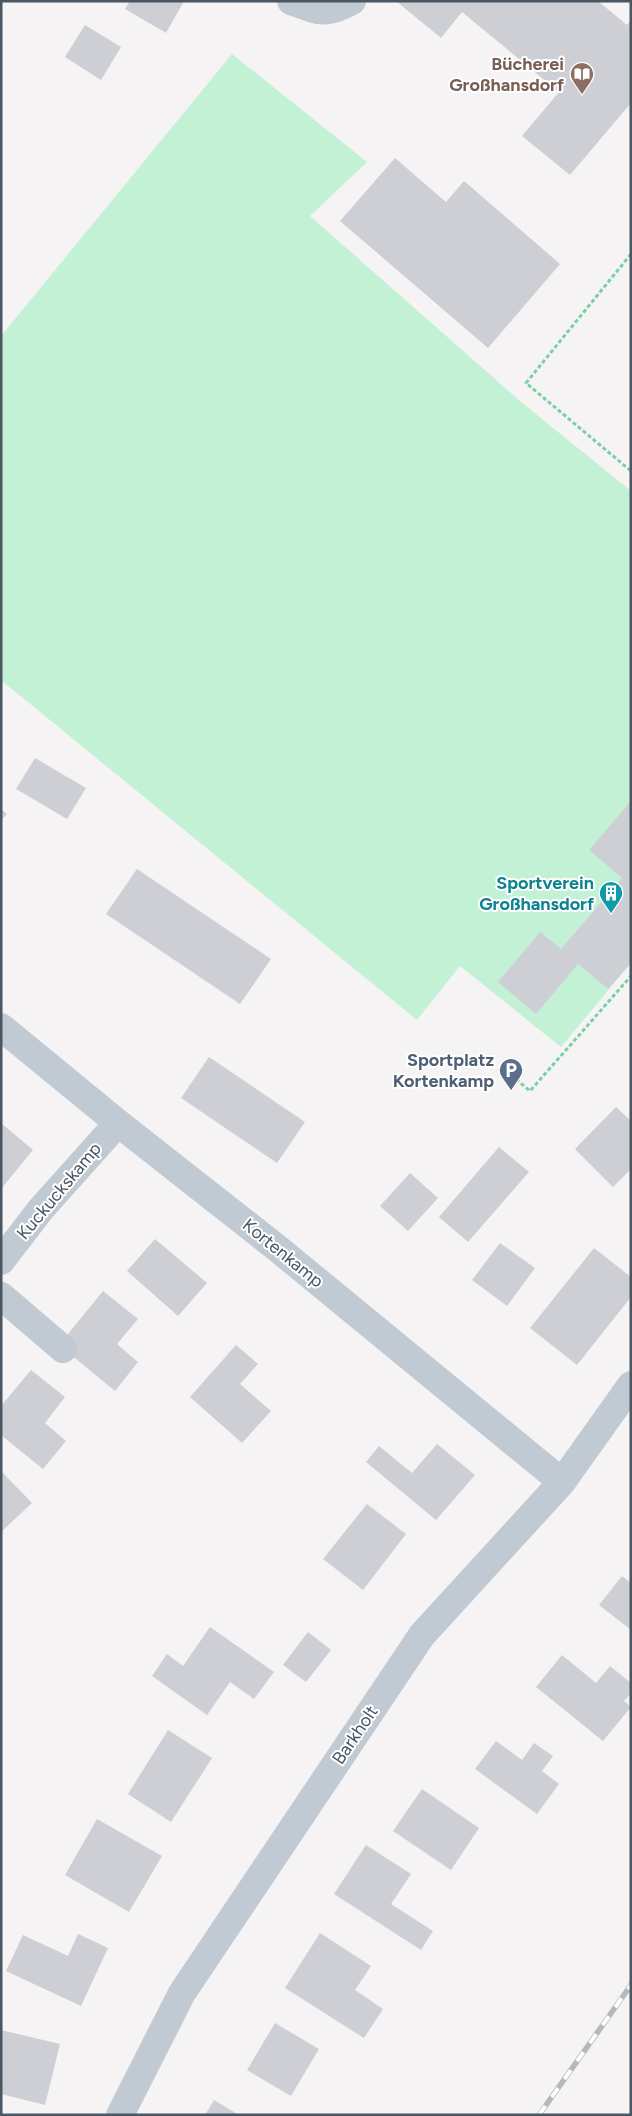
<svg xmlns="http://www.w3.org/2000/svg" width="632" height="2116" viewBox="0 0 632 2116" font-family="Figtree,sans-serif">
<rect width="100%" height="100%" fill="#f5f3f3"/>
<path fill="#c3f1d5" d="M232,54l135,108 -57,54 211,186 110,89v472l-70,84 -101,-81 -43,54 -416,-340v-344z"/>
<path fill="#cdcfd5" d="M130,1h54l-18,32 -41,-24z
M396,1h202l29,24 4,-5v83l-61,72 -48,-39 37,-44 -97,-80 -21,26z
M85,25l36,22 -20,33 -36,-23z
M395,158l51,44 18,-21 96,83 -72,84 -148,-127z
M35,758l51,30 -19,31 -51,-30z
M631,801v162l-23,26 -30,-25 -42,50 -38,-32 42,-50 21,17 61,-71 -33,-28z
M1,809l6,5 -6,6z
M137,869l134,90 -31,45 -134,-90z
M209,1057l96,65 -28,41 -96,-65z
M616,1107l15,14v48l-18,18 -38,-38z
M1,1123l32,27 -32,39z
M499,1147l30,25 -61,70 -29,-25z
M410,1173l28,25 -30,33 -28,-25z
M155,1239l52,44 -29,33 -51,-45z
M500,1243l35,25 -28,38 -35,-26z
M594,1248l37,29v20l-54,68 -47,-37z
M103,1291l35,28 -21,25 21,18 -23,29 -56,-46z
M236,1345l22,19 -18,20 31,27 -29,32 -52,-46z
M31,1370l34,27 -20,26 21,18 -23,28 -42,-34v-29z
M437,1444l38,31 -39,45 -70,-58 13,-16 33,27z
M1,1471l31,32 -31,29z
M367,1504l39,30 -43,56 -40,-31z
M622,1576l9,7v47l-32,-25z
M210,1627l64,45 -20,27 -24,-17 -23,33 -55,-39 15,-22 16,12z
M308,1632l23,18 -25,32 -23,-17z
M562,1655l34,28 14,-17 21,17v10l-7,8 7,6 -28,34 -67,-54z
M168,1730l44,28 -41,64 -43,-28z
M496,1741l26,19 12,-17 19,13 -11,15 17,13 -22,30 -62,-45z
M422,1789l57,39 -28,42 -58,-39z
M97,1819l65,37 -33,56 -64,-37z
M366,1845l45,29 -20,30 42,27 -12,19 -87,-56z
M320,1933l51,33 -16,24 28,19 -19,29 -79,-50z
M78,1934l30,14 -27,58 -75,-35 17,-36 45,21z
M275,2023l44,26 -28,47 -44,-26z
M1,2030l59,14 -15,61 -44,-11z
M214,2100l25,15h-34z"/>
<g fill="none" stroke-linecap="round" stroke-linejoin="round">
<path stroke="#7ad0a6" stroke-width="3" stroke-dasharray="4 2.5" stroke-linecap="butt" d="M631,254l-105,129 105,88
M511,1075l19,16 101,-115"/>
<path stroke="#c1cad2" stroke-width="28" d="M291,1c27,10 34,15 61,0
M1,1027l117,96 159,125 285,234
M1,1261l40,-52 77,-86
M1,1296l62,53
M120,2115l62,-122 240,-358 140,-153 69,-97"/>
<g stroke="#b5b8bd" stroke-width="5.5">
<path id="rail" d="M539,2115l92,-130"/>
</g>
<use href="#rail" stroke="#fff" stroke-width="4" stroke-dasharray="11" stroke-linecap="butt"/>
</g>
<defs>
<g id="library-pin" transform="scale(1.25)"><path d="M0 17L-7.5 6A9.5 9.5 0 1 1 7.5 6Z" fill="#8d6e63" stroke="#fff"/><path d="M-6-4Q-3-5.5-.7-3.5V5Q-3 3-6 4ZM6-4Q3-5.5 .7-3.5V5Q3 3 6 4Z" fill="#fff"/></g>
<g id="building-pin" transform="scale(1.25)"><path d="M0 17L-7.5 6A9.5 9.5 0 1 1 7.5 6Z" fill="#0f9aa8" stroke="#fff"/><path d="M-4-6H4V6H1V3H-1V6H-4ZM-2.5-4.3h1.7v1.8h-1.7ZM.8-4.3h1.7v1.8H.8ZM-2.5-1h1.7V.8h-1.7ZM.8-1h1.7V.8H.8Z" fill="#fff"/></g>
<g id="parking-pin" transform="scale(1.25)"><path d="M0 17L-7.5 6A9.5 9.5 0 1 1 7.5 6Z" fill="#5c6f8a" stroke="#fff"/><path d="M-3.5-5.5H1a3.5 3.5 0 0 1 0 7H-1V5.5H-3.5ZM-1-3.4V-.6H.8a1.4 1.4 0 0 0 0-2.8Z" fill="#fff"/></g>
</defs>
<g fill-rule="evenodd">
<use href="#library-pin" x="582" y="74"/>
<use href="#building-pin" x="611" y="893"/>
<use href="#parking-pin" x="511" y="1070"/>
</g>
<g text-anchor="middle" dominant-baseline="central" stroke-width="4" stroke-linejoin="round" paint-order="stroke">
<g font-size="18" font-weight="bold" fill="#785e54" stroke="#fff" text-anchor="end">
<text x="564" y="64">Bücherei<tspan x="564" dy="21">Großhansdorf</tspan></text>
</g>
<g font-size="18" font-weight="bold" fill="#0d838f" stroke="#fff" text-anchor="end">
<text x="594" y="883">Sportverein<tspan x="594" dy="21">Großhansdorf</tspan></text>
</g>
<g font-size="18" font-weight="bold" fill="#4e5e75" stroke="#fff" text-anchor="end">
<text x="494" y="1060">Sportplatz<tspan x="494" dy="21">Kortenkamp</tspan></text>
</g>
<g font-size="18" fill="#4a5661" stroke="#fff">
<text transform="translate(59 1191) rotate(-50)">Kuckuckskamp</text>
<text transform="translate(283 1253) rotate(39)">Kortenkamp</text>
<text transform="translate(355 1735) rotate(-56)">Barkholt</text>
</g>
</g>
<rect width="632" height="2116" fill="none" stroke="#4a5661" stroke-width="5"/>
</svg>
